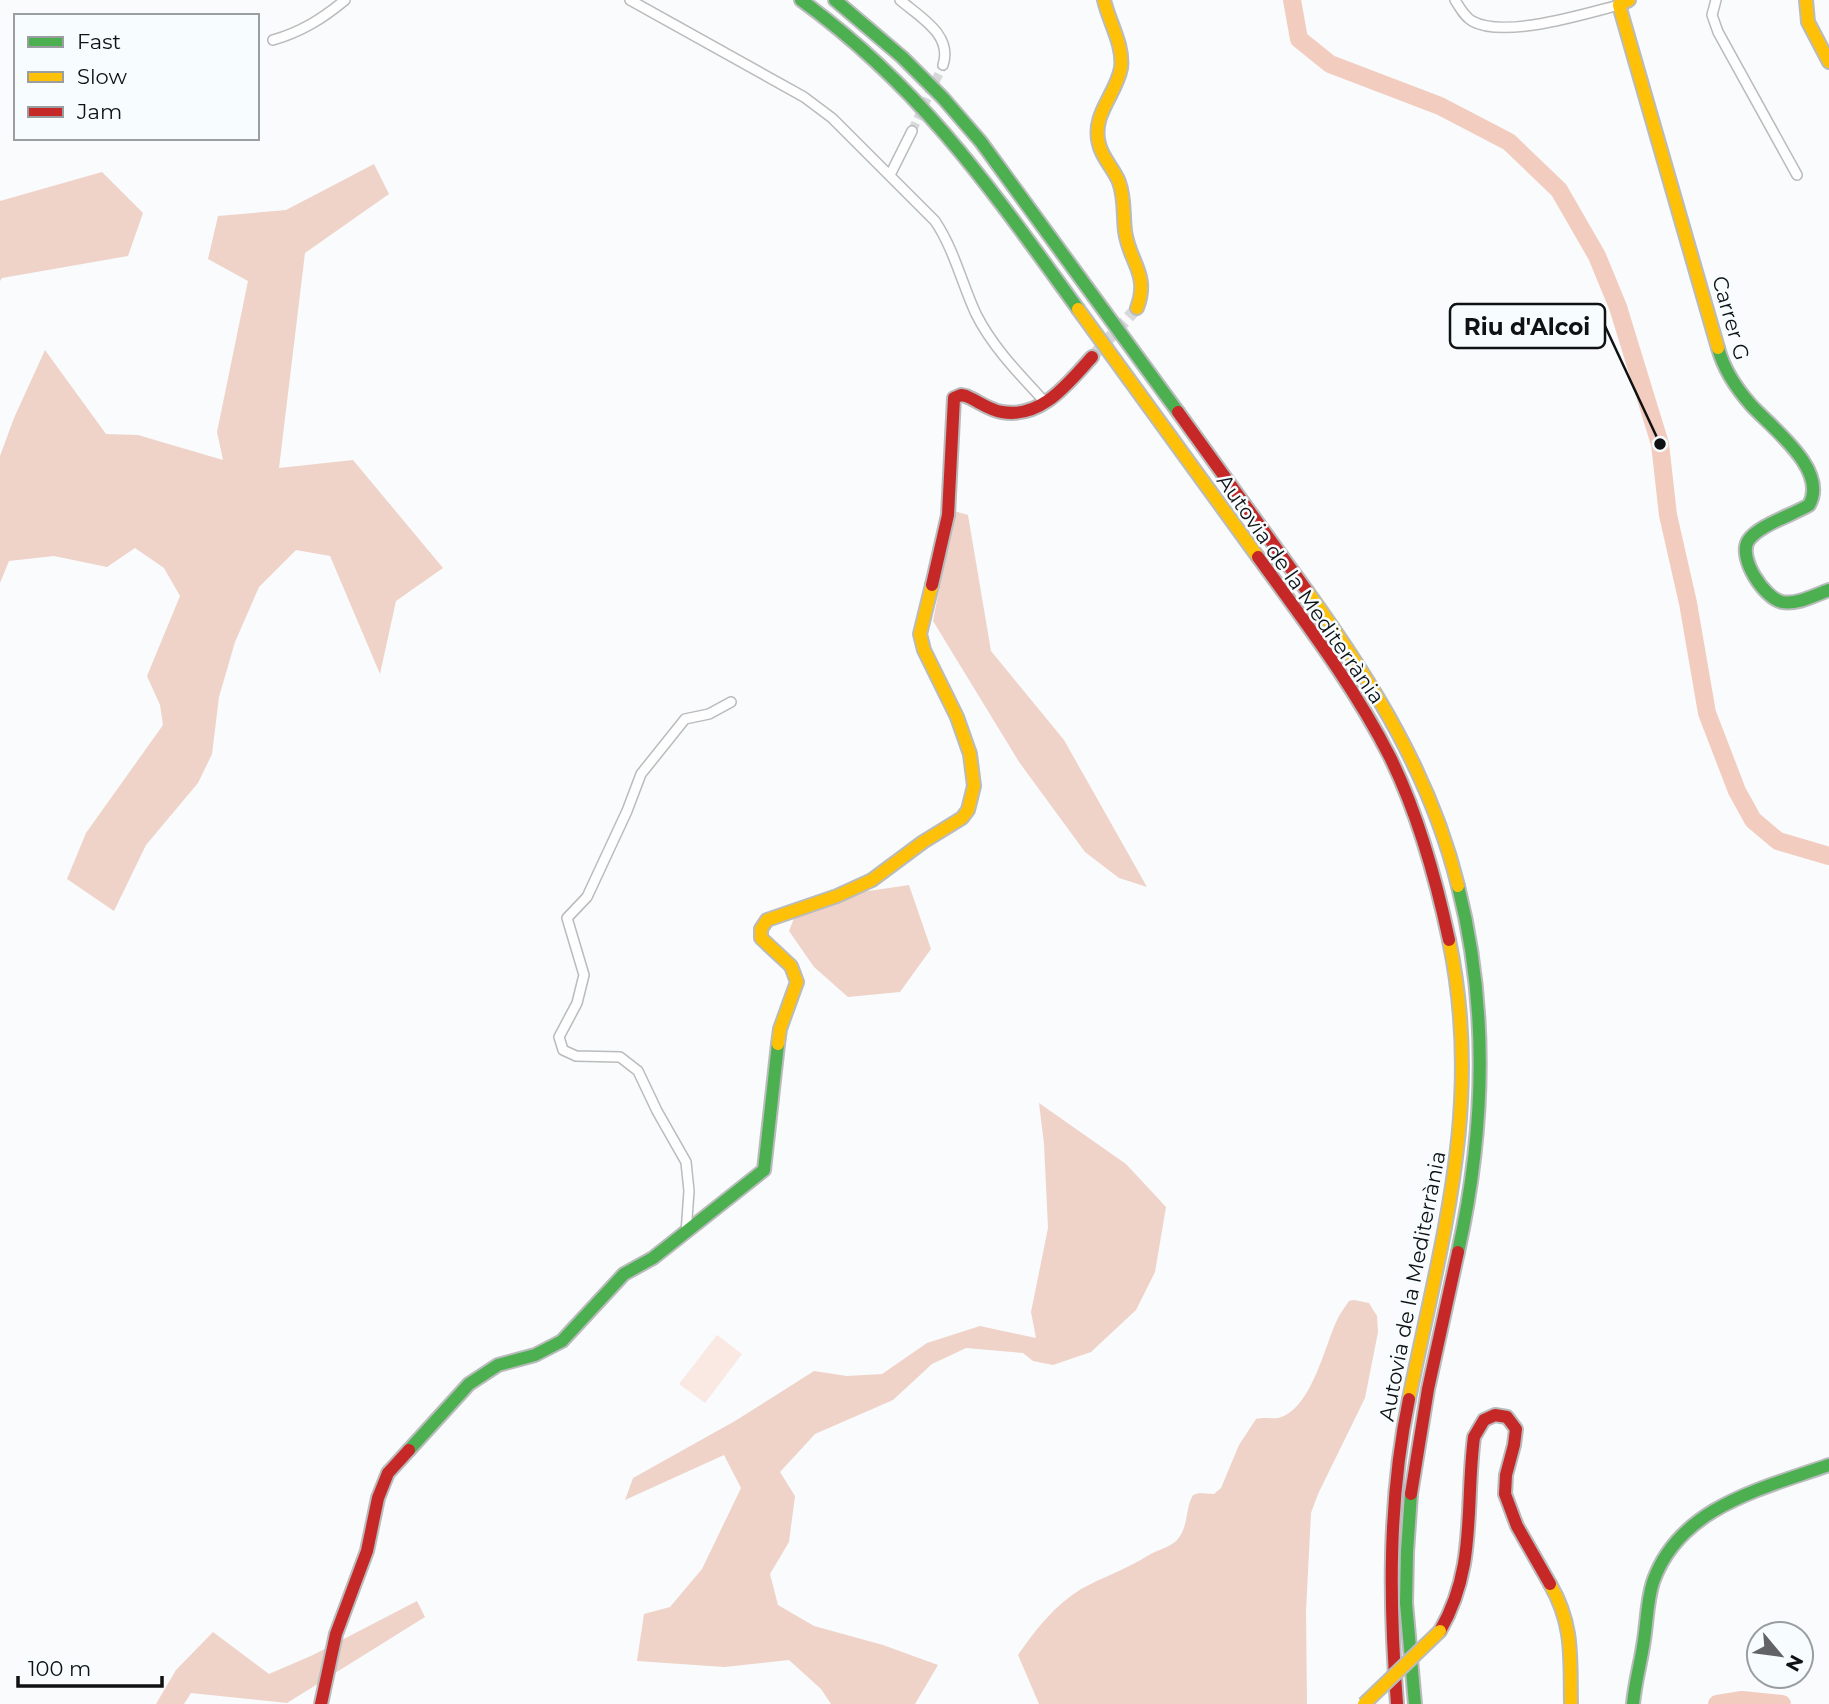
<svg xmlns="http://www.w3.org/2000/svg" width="1829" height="1704" viewBox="0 0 1829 1704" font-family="Montserrat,sans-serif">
<rect width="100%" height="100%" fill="#f9fbfd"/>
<path fill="#fae9e3" d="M717,1335l25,19 -37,49 -26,-19z"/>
<path fill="#efd3c9" d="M374,164l15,30 -84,59 -26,215 74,-8 90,108 -47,33 -16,73 -50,-118 -34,-6 -37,37 -24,55 -16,55 -7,57 -14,29 -52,62 -32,66 -47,-32 19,-46 77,-108 -3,-20 -13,-29 33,-80 -16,-28 -29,-20 -28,19 -53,-11 -45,5 -9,22v-127l14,-38 31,-68 61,84 32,1 85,25 -6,-28 31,-151 -40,-22 10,-43 68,-6z
M102,172l41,41 -15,43 -126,22 -2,3v-80z
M954,511l14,4 23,136 73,89 83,147 -28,-9 -34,-26 -66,-90 -86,-141z
M909,885l22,64 -31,43 -52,5 -34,-30 -25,-36 12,-30z
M1039,1103l87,61 40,43 -11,65 -19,38 -45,42 -38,13 -20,-4 -10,-8 -57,-5 -34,16 -39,36 -78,34 -35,38 15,24 -6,46 -19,32 8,31 36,21 69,19 55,20 -23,39h-84l-10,-15 -32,-29 -65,7 -87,-6 7,-47 26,-7 32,-38 39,-81 -17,-33 -99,45 8,-22 102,-57 79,-50 33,5 35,-2 45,-31 53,-17 56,12 -5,-26 17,-84 -4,-84z
M1354,1300l15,3 8,13 1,16 -13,66 -47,96 -7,19 -5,98 1,93h-268l-21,-49c17,-25 37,-50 63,-66 22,-12 46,-20 68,-34 8,-5 22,-8 28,-15 12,-13 8,-32 16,-45l6,-2 15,1 7,-6 18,-43 17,-26c8,-2 15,0 22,-1 33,-7 47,-73 59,-98 3,-7 8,-13 12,-19z
M417,1601l8,16 -138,86 -96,-10 -7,11h-28l20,-34 37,-38 56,42 44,-19z"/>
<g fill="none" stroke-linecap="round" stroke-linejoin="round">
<path stroke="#f2cdbf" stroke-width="18" d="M1292,0l7,39 31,25 110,42 69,36 50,48 38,66 21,51 42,137 8,71 20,88 19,110 30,78 16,29 25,21 51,15
M1717,1704l25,-4 40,4"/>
<path stroke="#d6d8da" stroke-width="9" stroke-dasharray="9 4.5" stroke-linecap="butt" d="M912,131l31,-66"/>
<path stroke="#d6d8da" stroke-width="12" stroke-dasharray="12 6" stroke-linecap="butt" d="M1092,357l45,-49"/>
<g stroke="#b9bbbc" stroke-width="12">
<path id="street" d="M630,0l174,97 28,21 103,103c19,28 27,63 41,93 17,34 45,62 70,89
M900,0c20,17 53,35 43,65
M1455,0c5,8 9,16 17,21 32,18 112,-7 147,-16
M1716,0l-4,15 6,17 79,143
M273,40c28,-8 49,-21 72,-40
M890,175l22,-44
M686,1233l3,-42 -3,-29 -29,-51 -19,-40 -18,-14 -44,-1 -13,-6 -4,-13 18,-34 7,-28 -17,-57 20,-21 40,-86 14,-37 44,-55 24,-5 22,-12"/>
</g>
<g stroke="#b9bbbc" stroke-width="16">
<path id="fast" d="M801,0c121,88 191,190 277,309
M835,0l67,57 41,41 38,44 197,270
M1718,348c6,22 18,40 33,57 21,23 78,65 58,100 -16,10 -51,20 -61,36 -10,17 16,57 34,61 15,3 33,-7 47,-12
M1458,1252c27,-121 31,-244 0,-366
M409,1450l60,-66 29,-19 37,-10 27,-14 62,-67 29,-16 111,-88 14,-126
M1411,1494l-4,58 -1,51 9,101
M1633,1704c2,-22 8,-42 11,-64 3,-19 3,-39 9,-58 26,-75 108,-93 176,-117"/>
</g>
<g stroke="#b9bbbc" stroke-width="16">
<path id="slow" d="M1104,0c5,22 20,45 17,68 -5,27 -30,47 -22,76 3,14 15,25 20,38 6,16 4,32 6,49 4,31 25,43 12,77
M1629,0l-10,5 99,343
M1806,0l2,22 21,40
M1078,309l180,248
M1307,591c66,92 124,185 151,295
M778,1044l2,-15 17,-47 -6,-16 -30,-28v-9l6,-9 70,-24 35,-16 51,-38 39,-24 6,-8 6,-24 -4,-32 -13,-37 -33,-67 -4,-16 12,-49
M1409,1399c32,-159 75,-294 40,-459
M1550,1584c24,41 20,74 21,120"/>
</g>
<g stroke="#b9bbbc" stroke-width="16">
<path id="jam" d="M1178,412l129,179
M1258,557c47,65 96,129 132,200 28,57 46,122 59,183
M932,585l16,-70 6,-117 7,-3 5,1c12,5 23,14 36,16 40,7 66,-29 90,-55
M1411,1494l17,-105 30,-137
M1440,1631c37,-64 25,-124 34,-194l10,-17 11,-5 12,2 9,12 -2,16 -8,30 -1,19 12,32 33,58
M321,1704l15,-70 31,-83 11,-53 10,-25 21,-23
M1397,1704c-8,-103 -9,-204 12,-305"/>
</g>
<use href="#street" stroke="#fefeff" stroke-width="9"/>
<use href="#fast" stroke="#4caf50" stroke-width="12"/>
<use href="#slow" stroke="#ffc107" stroke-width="12"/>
<use href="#jam" stroke="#c62828" stroke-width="12"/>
<g stroke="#b9bbbc" stroke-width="16" stroke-linecap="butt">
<path id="slow-bridge" d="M1364,1704l76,-73"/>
</g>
<use href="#slow-bridge" stroke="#ffc107" stroke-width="12"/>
</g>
<g text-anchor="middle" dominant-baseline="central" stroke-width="5" stroke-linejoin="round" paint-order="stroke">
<g font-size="21" fill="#0f1112" stroke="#f7fcff">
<text transform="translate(1731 318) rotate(74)">Carrer G</text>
<text transform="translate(1301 589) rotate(55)">Autovia de la Mediterrània</text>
<text transform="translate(1412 1286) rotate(-79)">Autovia de la Mediterrània</text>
</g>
</g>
<path fill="none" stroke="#0f1112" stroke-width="2.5" d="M1660 444L1605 326"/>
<circle fill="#0f1112" stroke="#f7fcff" stroke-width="2.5" cx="1660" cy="444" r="7"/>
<rect fill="#f7fcff" stroke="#0f1112" stroke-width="2.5" x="1450" y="304" width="155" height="44" rx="7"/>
<g font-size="23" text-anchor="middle" font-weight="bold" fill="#0f1112">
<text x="1527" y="335">Riu d'Alcoi</text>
</g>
<rect x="14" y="14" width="245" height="126" fill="#f7fcff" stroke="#9a9ea0" stroke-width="2"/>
<rect x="28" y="37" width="35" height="10" fill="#4caf50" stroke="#9a9ea0" stroke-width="2"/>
<text x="77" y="49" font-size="21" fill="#0f1112">Fast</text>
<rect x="28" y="72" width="35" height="10" fill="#ffc107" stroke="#9a9ea0" stroke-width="2"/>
<text x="77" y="84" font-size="21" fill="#0f1112">Slow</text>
<rect x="28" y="107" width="35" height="10" fill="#c62828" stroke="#9a9ea0" stroke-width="2"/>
<text x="77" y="119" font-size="21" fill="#0f1112">Jam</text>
<g transform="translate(1780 1655) rotate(119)"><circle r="33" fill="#f7fcff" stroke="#9a9ea0" stroke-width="2"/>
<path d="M0-5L12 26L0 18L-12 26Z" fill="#616364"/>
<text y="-10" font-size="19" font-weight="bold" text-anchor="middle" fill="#0f1112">N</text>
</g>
<path d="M18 1676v10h144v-10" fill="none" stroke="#0f1112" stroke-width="3.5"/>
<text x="28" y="1676" font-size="21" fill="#0f1112" stroke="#f7fcff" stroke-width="5" paint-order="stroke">100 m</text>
</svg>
